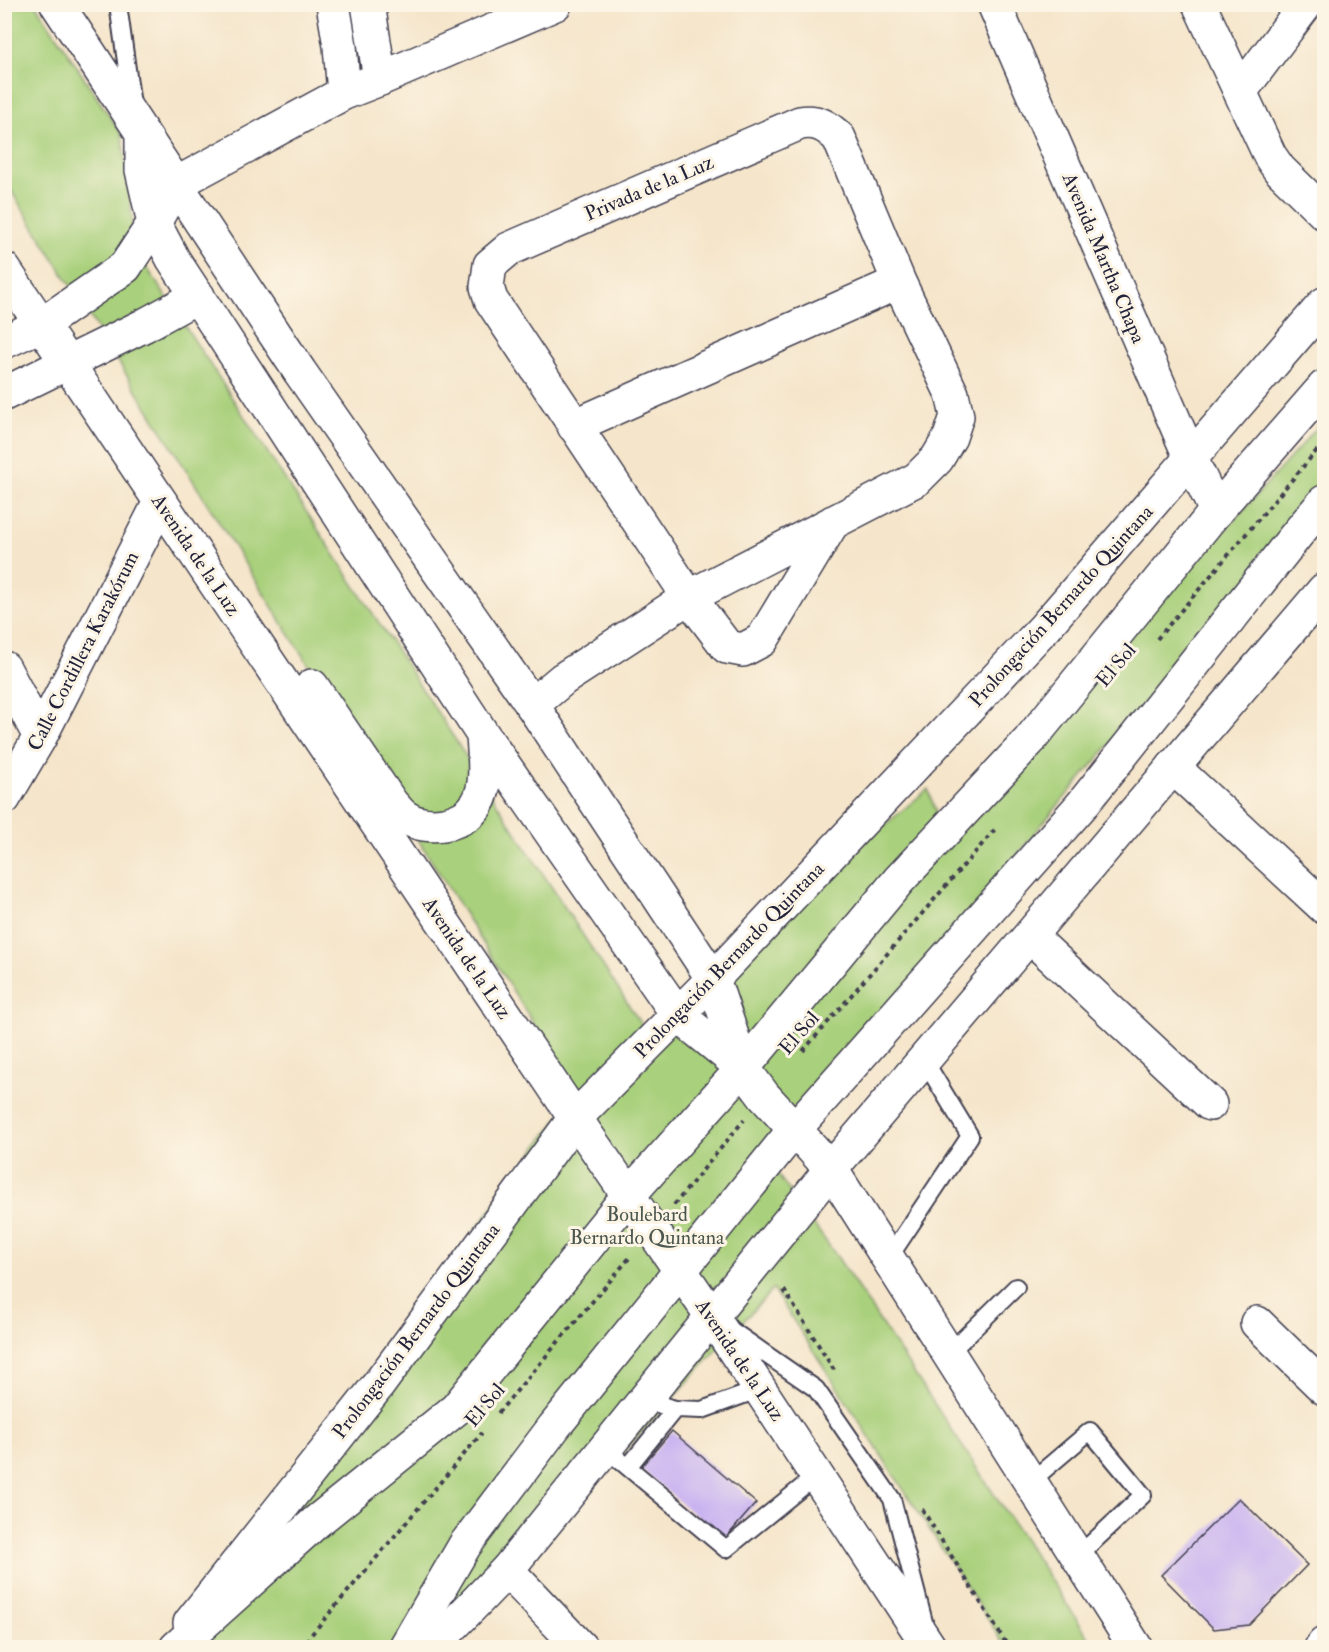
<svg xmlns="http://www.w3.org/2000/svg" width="1329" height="1652" viewBox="0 0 1329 1652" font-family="'IM FELL Double Pica',serif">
<rect width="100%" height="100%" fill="#fcf5e5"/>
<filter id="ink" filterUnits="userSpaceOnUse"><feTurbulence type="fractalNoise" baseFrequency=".0167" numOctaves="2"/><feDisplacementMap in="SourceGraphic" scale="12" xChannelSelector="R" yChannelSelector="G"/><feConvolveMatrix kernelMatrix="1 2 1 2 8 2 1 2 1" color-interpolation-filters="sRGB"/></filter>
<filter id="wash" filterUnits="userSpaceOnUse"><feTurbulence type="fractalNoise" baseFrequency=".008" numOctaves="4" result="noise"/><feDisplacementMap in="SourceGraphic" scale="24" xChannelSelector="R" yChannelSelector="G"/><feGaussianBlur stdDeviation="1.35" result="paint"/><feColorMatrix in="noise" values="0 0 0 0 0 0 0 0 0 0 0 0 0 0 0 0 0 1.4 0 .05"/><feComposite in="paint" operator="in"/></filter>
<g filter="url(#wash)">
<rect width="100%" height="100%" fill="#f5e5ca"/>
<path fill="#a9d07b" stroke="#66795b" stroke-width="1.5" d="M5,5h31l86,130 14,116 507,776 285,-238 12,35 130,-121 254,-283v72l-285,336 -115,144 -157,188 71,98 257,389h-89l-233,-358 -329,358h-279l412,-554 -572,-912z"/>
<g id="blocks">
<path fill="#c9b3f1" d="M672,1431l84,72 -32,37 -84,-72z
M1239,1498l68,67 -58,60 -35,4 -53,-54z"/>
</g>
</g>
<g filter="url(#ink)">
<use href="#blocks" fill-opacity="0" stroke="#423f50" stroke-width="1.5"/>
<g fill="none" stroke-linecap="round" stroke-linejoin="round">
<g stroke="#423f50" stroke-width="20">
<path id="service" d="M118,4l14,101
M888,1259l82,-123 -46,-76
M731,1330l85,59 76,110 32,123
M948,1354l68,-67
M643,1400l32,9 27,1 58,-21
M605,1448l121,101 91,-74
M628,1467l47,-58
M1030,1482l60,-51 53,64 -65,61"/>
</g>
<g stroke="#423f50" stroke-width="36">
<path id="minor" d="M994,4l197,455 25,52
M1199,4l71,152 9,13 45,44
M380,79l175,-75
M1240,92l66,-88
M574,426l325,-144
M4,668l36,69
M532,705l31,-26 126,-82 228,-118 20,-20 13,-22 7,-21 -5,-22 -53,-112 -60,-144c-12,-12 -22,-18 -39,-15l-291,126 -19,16 -3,22 4,13 198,297 38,50 16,3 19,-10 71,-118
M1173,767l151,140
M4,798l36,-61 120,-235
M1030,936l180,168
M1257,1323l67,65
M507,1570l74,78
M1321,1648l3,-4"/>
</g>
<g stroke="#423f50" stroke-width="36">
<path id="tertiary" d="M333,4l7,42 4,47
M4,342l37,-17 84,-58 29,-44 22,-39 168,-91 36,-14 -12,-75
M4,394l141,-69 53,-29
M190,1623l189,-239 196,-266 138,-139 331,-351 280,-324
M431,1648l76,-78 324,-401 493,-579"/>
</g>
<g stroke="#423f50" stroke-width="36">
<path id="secondary" d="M57,4l243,368 232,333 181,274 30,89
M142,133v37l12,53 19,36 310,476 195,280 65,53 21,28 67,73 305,479
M4,269l571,849 136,197 219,333
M312,686l80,118c4,4 8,10 13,13 21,14 59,9 72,-13 12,-19 7,-48 6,-69"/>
</g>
<g stroke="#423f50" stroke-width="36">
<path id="primary" d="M176,1648l140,-126 140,-113 172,-213 115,-128 156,-188 130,-139 187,-230 108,-124
M405,1648l60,-103 89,-118 240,-297 287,-324 217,-273 26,-31"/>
</g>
<path stroke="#423f50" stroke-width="4" stroke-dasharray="4.5 4.5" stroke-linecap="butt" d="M1157,639l167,-197
M803,1051l194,-224
M674,1205l70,-85
M784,1290l50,80
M498,1413l133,-157
M922,1509l87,139
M300,1648l182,-215"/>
<use href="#service" stroke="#fff" stroke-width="16"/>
<use href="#minor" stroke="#fff" stroke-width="33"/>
<use href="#tertiary" stroke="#fff" stroke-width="33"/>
<use href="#secondary" stroke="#fff" stroke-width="33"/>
<use href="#primary" stroke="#fff" stroke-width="33"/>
</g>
</g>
<g text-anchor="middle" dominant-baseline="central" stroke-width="6" stroke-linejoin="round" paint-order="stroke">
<g font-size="20" fill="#22223b" stroke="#fcf5e5">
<text transform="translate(649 188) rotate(-23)">Privada de la Luz</text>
<text transform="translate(1104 258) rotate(67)">Avenida Martha Chapa</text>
<text transform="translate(196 555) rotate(56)">Avenida de la Luz</text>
<text transform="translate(1061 606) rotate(-48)">Prolongación Bernardo Quintana</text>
<text transform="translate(83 651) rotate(-63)">Calle Cordillera Karakórum</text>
<text transform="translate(1116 665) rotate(-50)">El Sol</text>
<text transform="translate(467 958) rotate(56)">Avenida de la Luz</text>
<text transform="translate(729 960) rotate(-46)">Prolongación Bernardo Quintana</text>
<text transform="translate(799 1033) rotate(-49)">El Sol</text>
<text transform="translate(416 1331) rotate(-53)">Prolongación Bernardo Quintana</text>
<text transform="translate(740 1360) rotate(56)">Avenida de la Luz</text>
<text transform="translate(485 1405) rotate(-50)">El Sol</text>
</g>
<g font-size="20" fill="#4a564e" stroke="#fcf5e5">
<text x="647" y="1214">Boulebard<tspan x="647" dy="23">Bernardo Quintana</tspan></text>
</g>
</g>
<rect width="1329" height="1652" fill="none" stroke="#fcf5e5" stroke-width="24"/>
</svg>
